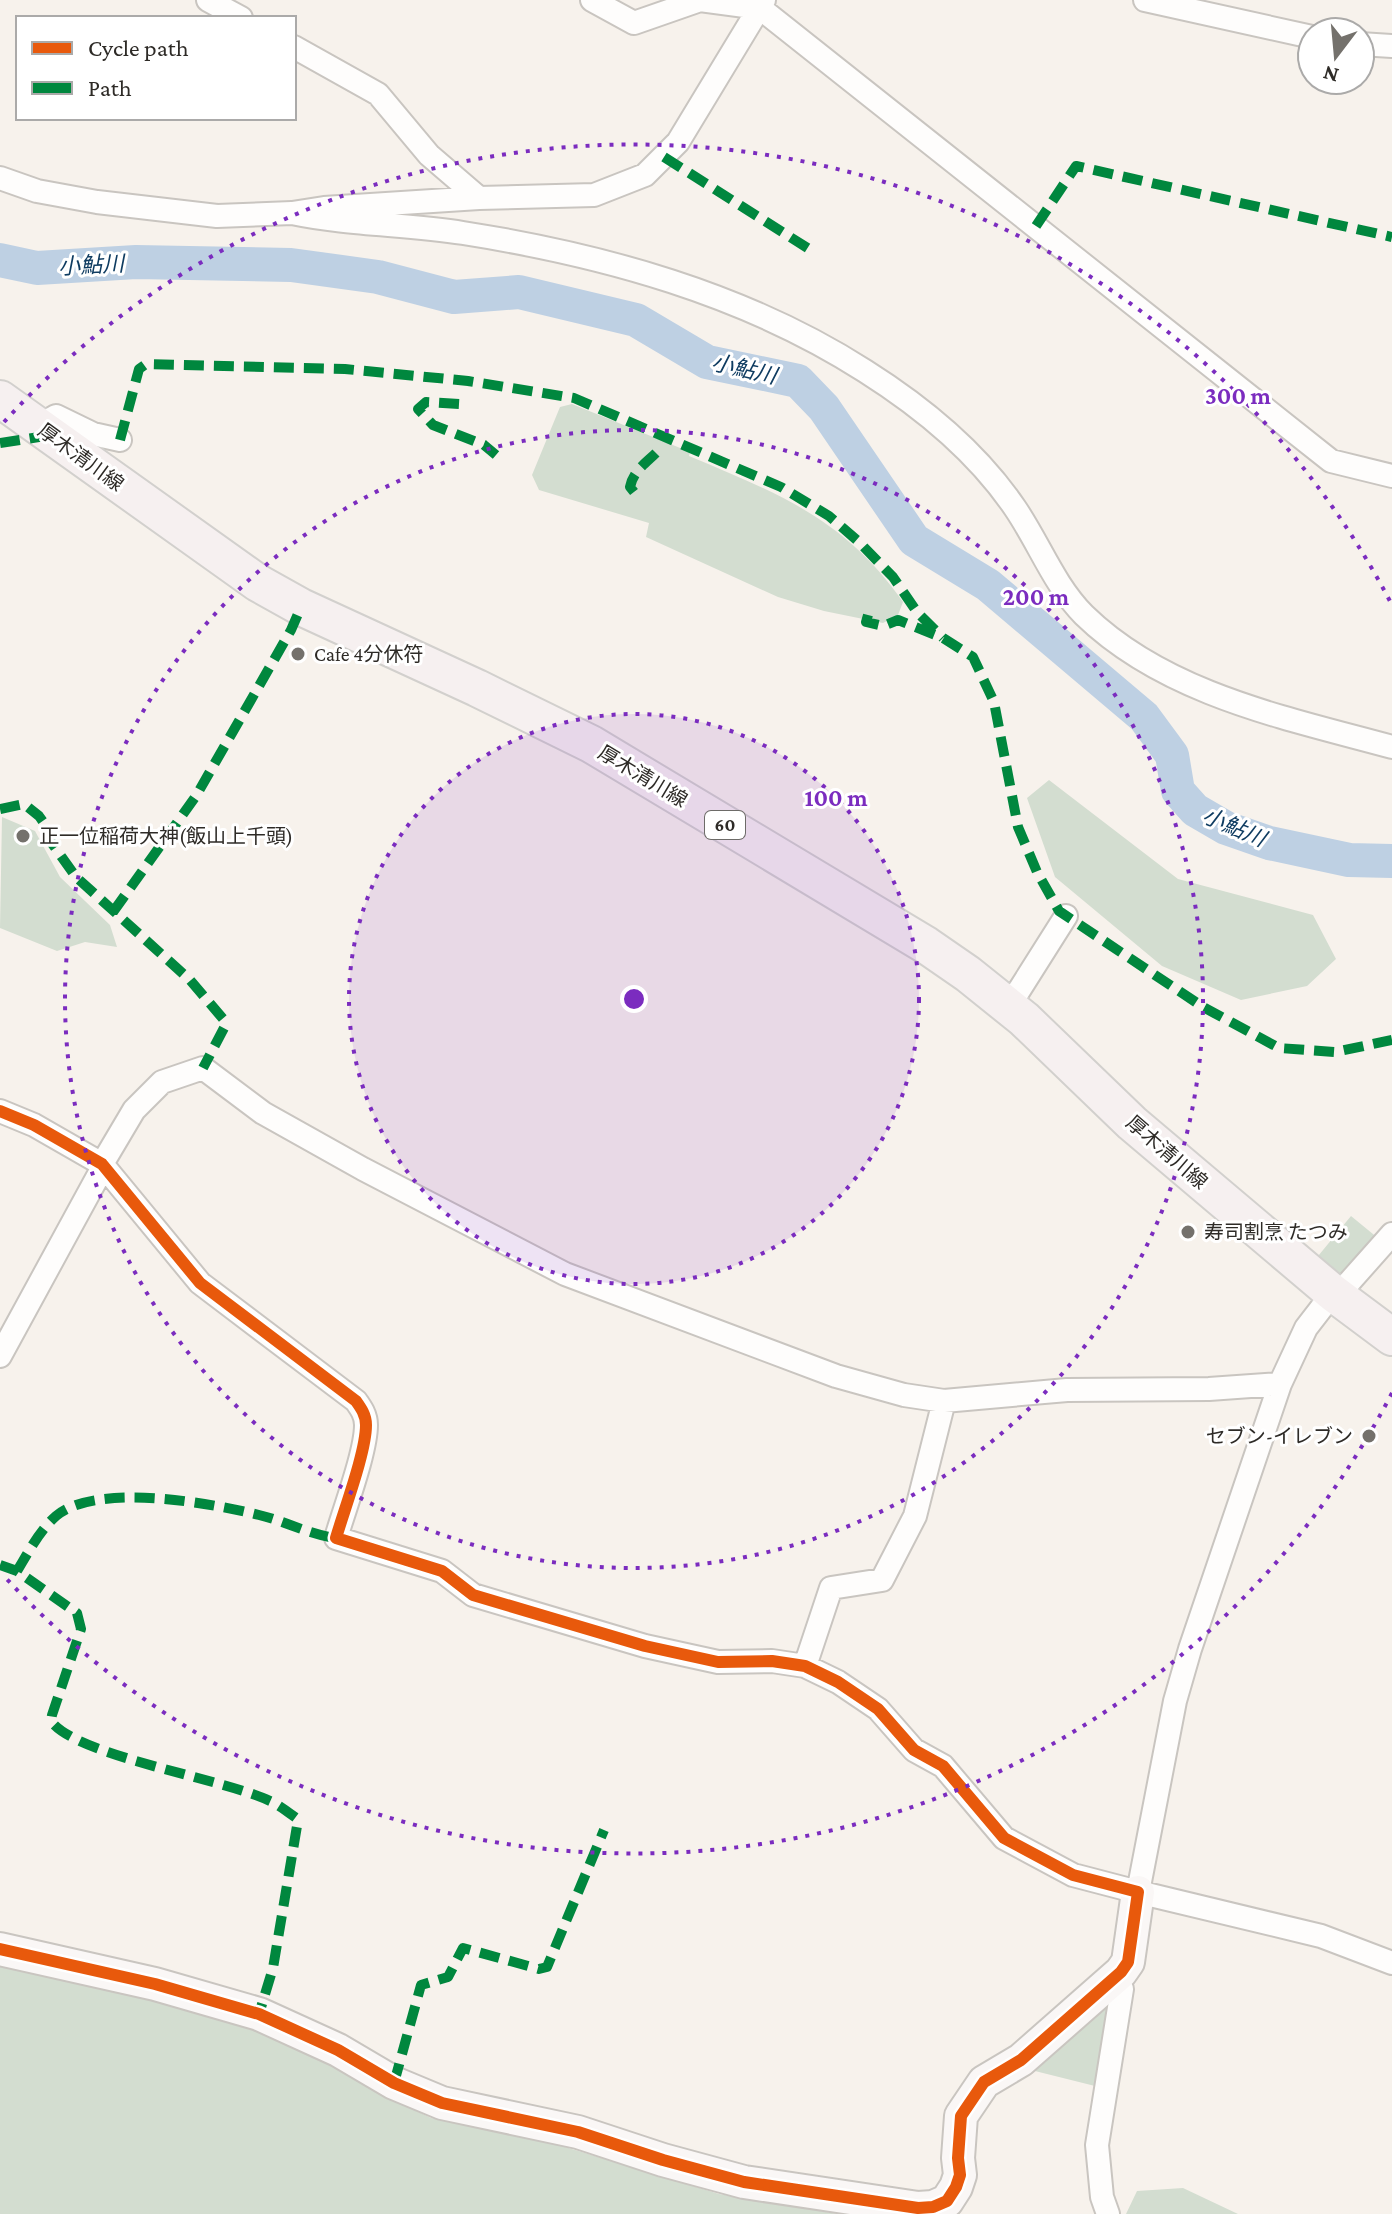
<svg xmlns="http://www.w3.org/2000/svg" width="1392" height="2214" viewBox="0 0 1392 2214" font-family="'Crimson Pro','Noto Sans JP',serif">
<rect width="100%" height="100%" fill="#f7f2ec"/>
<path fill="#d3ddd0" d="M572,404l118,48 -1,4c90,38 155,62 214,146l-5,13 -15,8 -59,-12 -46,-14 -132,-60 3,-14 -110,-33 -7,-15 28,-68z
M1049,780l129,99 135,36 23,44 -29,27 -66,14 -79,-34 -107,-89 -28,-79z
M2,817l33,14 25,46 50,48 7,22 -32,-5 -28,9 -57,-23z
M1351,1216l28,23 -42,41 -23,-19z
M0,1960l231,57 101,43 70,44 29,14 131,28 157,48 119,20h-838z
M1101,2001l13,3 -13,78 -6,4 -60,-15 -3,-10z
M1183,2188l55,26h-112l11,-23z"/>
<g fill="none" stroke-linecap="round" stroke-linejoin="round">
<path stroke="#bed0e3" stroke-width="34" d="M0,260l37,8 99,-6 155,3 87,12 76,20 65,-5 117,28 71,42 91,19 26,27 90,132 74,45 156,132 28,38 6,36 17,19 31,18 43,15 80,17 43,1"/>
<g stroke="#c9c5c0" stroke-width="26">
<path id="street" d="M208,0l33,18
M592,0l42,23 66,-23 60,8 571,453 61,15
M1145,0l167,37
M1360,44l32,2
M294,47l84,47 51,61 50,43
M0,178l37,13 60,11 120,14 75,-3 32,-5 155,-10 115,-3 51,-20 33,-33 86,-142
M292,213c57,12 114,11 171,20 140,22 282,61 402,138 57,36 112,81 150,137 24,35 39,77 69,107 81,79 202,103 308,132
M39,426l17,-10 37,18 27,6
M1002,1001l16,-9 48,-76
M0,1111l34,14 68,39 98,119 156,118c5,7 10,14 10,24 0,27 -22,85 -30,113l106,33 31,24 172,51 73,16 54,-1 33,5 33,16 40,27 36,41 29,16 61,72 69,37 65,17
M102,1164l32,-54 28,-28 41,-14 60,45 100,56 202,105 271,102 68,19 40,6 123,-11 142,-1 71,-5
M1392,1234l-48,54 -11,5 -27,35 -26,56 -90,265 -15,52 -37,191 183,44 71,27
M0,1356l103,-189
M805,1666l26,-78 51,-8 33,-64 29,-115
M1108,2214l-6,-17 -5,-52 25,-156 -6,-10"/>
</g>
<g stroke="#c9c5c0" stroke-width="36">
<path id="secondary" d="M0,1949l155,35 104,30 79,36 56,33 48,20 136,29 85,28 81,22 174,26 15,-1 14,-6 9,-14 4,-12 -2,-17 3,-42 23,-34 37,-22 100,-88 7,-10 10,-70"/>
</g>
<g stroke="#d2d0cd" stroke-width="40">
<path id="primary" d="M0,399l258,184 43,24 176,81 114,56 335,201 42,29 56,45 108,104 201,170 59,44"/>
</g>
<use href="#street" stroke="#fefdfc" stroke-width="22"/>
<use href="#secondary" stroke="#faf7f6" stroke-width="32"/>
<use href="#primary" stroke="#f6f0f0" stroke-width="36"/>
<path stroke="#00873e" stroke-width="10" stroke-dasharray="20 10" stroke-linecap="butt" d="M664,157l145,92
M1036,226l40,-60 316,71
M459,404l-33,-2 -8,7 15,16 51,20 12,10
M120,440l19,-71 7,-5 199,5 123,12 106,17 207,89 48,29 30,26 34,35 24,35 26,26
M0,443l52,-8
M634,492l-4,-5c3,-16 16,-24 26,-34
M868,615l-2,7 17,4 15,-6 45,18 30,19 21,45 24,125 19,45 22,39 144,96 76,41 56,4 57,-12
M0,809l24,-5 15,12 7,10 5,16 25,35 114,103 34,40v8l-21,40
M113,912l83,-116 95,-166 10,-23
M0,1565l17,6 60,42 4,16 -29,86 -1,6c25,35 174,58 219,80 9,4 18,11 26,17l1,8 -24,142 -14,46
M17,1571c11,-18 22,-40 39,-55 40,-34 155,-13 203,-1 26,6 51,20 77,23
M394,2083l27,-98 27,-8 15,-29 76,21 8,-2 57,-137"/>
<g stroke="#fff" stroke-width="17">
<path id="cycleway" d="M0,1111l34,14 68,39 98,119 156,118c5,7 10,14 10,24 0,27 -22,85 -30,113l106,33 31,24 172,51 73,16 54,-1 33,5 33,16 40,27 36,41 29,16 61,72 69,37 65,17 -10,70 -7,10 -100,88 -37,22 -23,34 -3,42 2,17 -4,12 -9,14 -14,6 -15,1 -174,-26 -81,-22 -85,-28 -136,-29 -48,-20 -56,-33 -79,-36 -104,-30 -155,-35"/>
</g>
<use href="#cycleway" stroke="#e8590c" stroke-width="12"/>
</g>
<circle cx="634" cy="999" r="285" fill="#7b2cbf" fill-opacity=".12"/>
<g fill="none" stroke="#7b2cbf" stroke-width="4" stroke-dasharray="4 8">
<circle cx="634" cy="999" r="285"/>
<circle cx="634" cy="999" r="569"/>
<path d="M1392 1393A854 854 0 0 1 4 1576M4 422A854 854 0 0 1 1392 605"/>
</g>
<g fill="#74716c" stroke="#fff" stroke-width="3">
<circle cx="298" cy="654" r="8"/>
<circle cx="23" cy="836" r="8"/>
<circle cx="1188" cy="1232" r="8"/>
<circle cx="1369" cy="1436" r="8"/>
</g>
<g text-anchor="middle" dominant-baseline="central" stroke-width="6" stroke-linejoin="round" paint-order="stroke">
<rect fill="#fff" stroke="#6d6b68" stroke-width="2" x="705" y="811" width="40" height="28" rx="6"/>
<g font-size="18" font-weight="bold" fill="#2e2b27">
<text x="725" y="825">60</text>
</g>
<g font-size="20" fill="#2e2b27" stroke="#fff">
<text transform="translate(81 457) rotate(36)">厚木清川線</text>
<text transform="translate(643 776) rotate(31)">厚木清川線</text>
<text transform="translate(1167 1152) rotate(41)">厚木清川線</text>
</g>
<g font-size="20" fill="#2e2b27" stroke="#fff" text-anchor="start">
<text x="314" y="654">Cafe 4分休符</text>
<text x="39" y="836">正一位稲荷大神(飯山上千頭)</text>
<text x="1204" y="1232">寿司割烹 たつみ</text>
<text x="1353" y="1436" text-anchor="end">セブン-イレブン</text>
</g>
<g font-size="22" font-style="italic" fill="#0f3c61" stroke="#fff">
<text transform="translate(91 265) rotate(-3)">小鮎川</text>
<text transform="translate(744 369) rotate(13)">小鮎川</text>
<text transform="translate(1234 827) rotate(23)">小鮎川</text>
</g>
</g>
<circle cx="634" cy="999" r="12" fill="#7b2cbf" stroke="#fff" stroke-width="4"/>
<g font-size="24" text-anchor="middle" font-weight="bold" fill="#7b2cbf" stroke="#fff" stroke-width="6" stroke-linejoin="round" paint-order="stroke">
<text x="1238" y="404">300 m</text>
<text x="1036" y="605">200 m</text>
<text x="836" y="806">100 m</text>
</g>
<rect x="16" y="16" width="280" height="104" fill="#ffffff" stroke="#abaaa9" stroke-width="2"/>
<rect x="32" y="42" width="40" height="12" fill="#e8590c" stroke="#abaaa9" stroke-width="2"/>
<text x="88" y="56" font-size="24" fill="#2e2b27">Cycle path</text>
<rect x="32" y="82" width="40" height="12" fill="#00873e" stroke="#abaaa9" stroke-width="2"/>
<text x="88" y="96" font-size="24" fill="#2e2b27">Path</text>
<g transform="translate(1336 56) rotate(196)"><circle r="38" fill="#ffffff" stroke="#abaaa9" stroke-width="2"/>
<path d="M0-6L14 30L0 20L-14 30Z" fill="#74716c"/>
<text y="-12" font-size="22" font-weight="bold" text-anchor="middle" fill="#2e2b27">N</text>
</g>
</svg>
